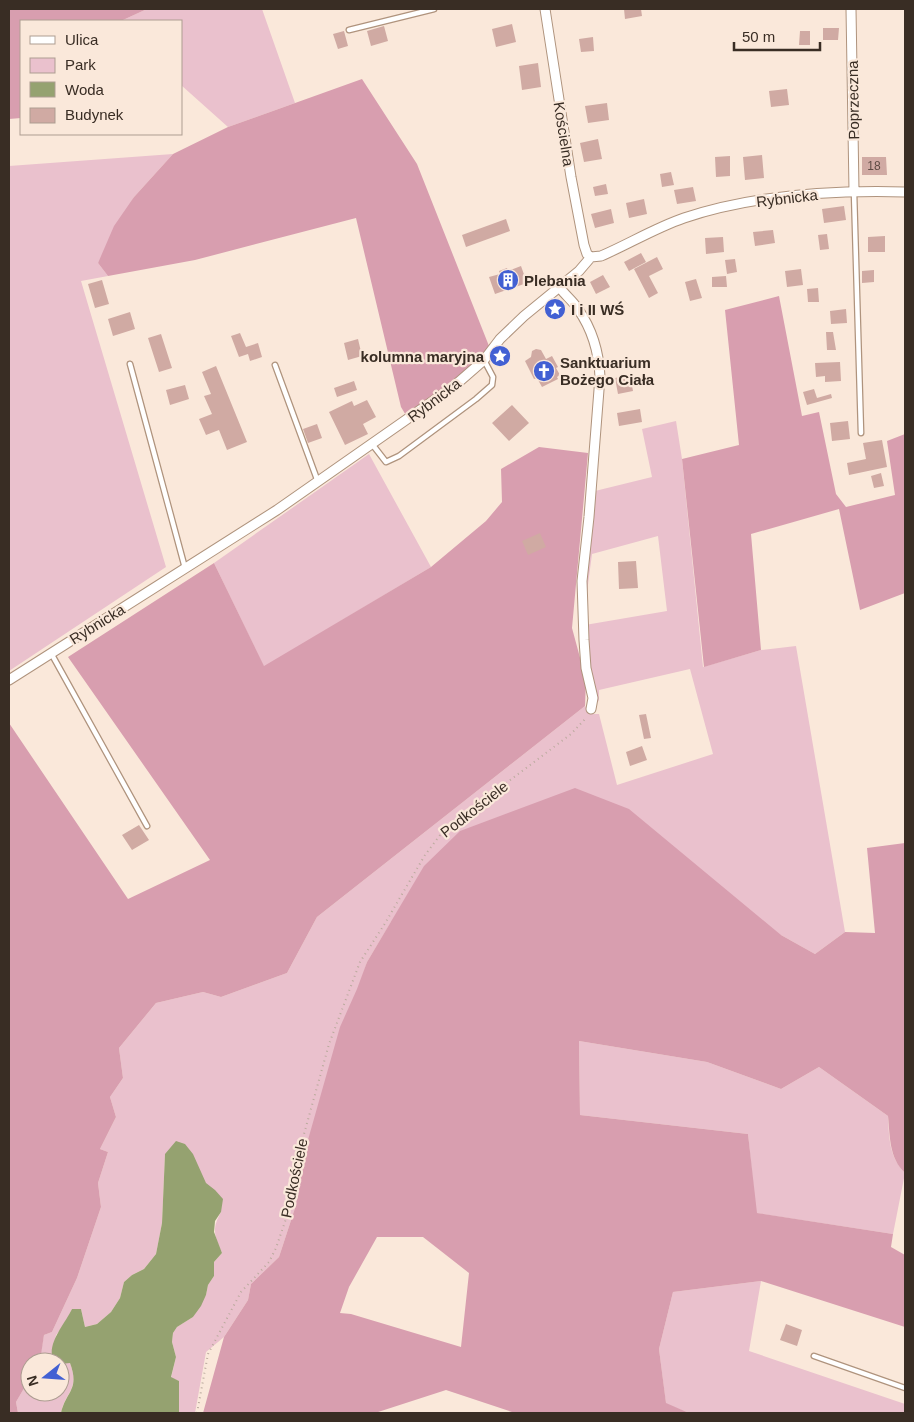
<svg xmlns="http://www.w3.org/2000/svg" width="914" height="1422" viewBox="0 0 914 1422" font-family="Helvetica,sans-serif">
<rect width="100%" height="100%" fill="#fae8da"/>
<path fill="#eac1cd" d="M147,9h115l33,94 -67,24 -47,-42v-64h-57l-1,-1z
M173,154l-39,43 -36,66 10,13 -27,5 85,286 -157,104v-505z
M676,421l6,38 21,208 58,-17 35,-4 49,286 -30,22 -34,-19 -390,-13 -24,40 -65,199 -6,44 -17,52 -28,27 -3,16 -24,37 -18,15 -11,61h-16v-32l-8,-3 5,-21 -4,-15 1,-9 4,-6 16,-10 13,-22 2,-10 6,-9v-14l8,-9c-7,-17 -11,-23 -1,-41l-56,-58 -3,69 -6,31 -12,15 -12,6 -8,7 -4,16 -9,14 -14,12 -12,3 -4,-18h-9l-7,15 -9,11 -4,24 2,3h-15l5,-27 8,-3 25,-54 24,-71 -3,-24 10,-31 -8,-3 16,-32 -6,-20 13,-19 -4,-30 37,-45 47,-11 18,5 66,-24 30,-56 268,-211 8,8h6l18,71 96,-31 -23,-85 -91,21v12c-12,-24 -12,-51 -14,-77l82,-14 -9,-75 -66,18 -5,38 -2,-13 10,-88 57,-14 -10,-48z
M369,454l62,113 -167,100 -50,-104z
M579,1041l128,21 74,27 38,-22 69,49c1,21 1,41 17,57l-12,61 -137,-21 -8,-79 -168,-19z
M761,1281l-12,70 156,53v9h-216l-23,-9 -7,-55 14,-57z
M64,1363h6c10,27 -4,27 -9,50h-43l-2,-11 14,-24v14h30v-28z"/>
<path fill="#d89eaf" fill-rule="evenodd" d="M9,9h138l-24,11 1,1h-103v97l-12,1z
M362,79l55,85 72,182 -7,12 -75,59 -6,-10 -45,-189 -161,42 -87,16 -10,-13 16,-37 20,-29 39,-43 55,-27z
M779,296l23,120 17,-4 17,82 10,13 49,-12 -8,-54 18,-7v159l-45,17 -21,-101 -88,25 10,116 -57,17 -22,-208 57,-14 -14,-135z
M539,447l49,6 -16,175 14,52 -1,26 -268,211 -30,56 -66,24 -18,-5 -47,11 -37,45 4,30 -13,19 6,20 -16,32 8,3 -10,31 3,24 -24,71 -25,54 -8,3 -4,26 -10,1v16l-14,24 2,11h-9v-690l119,176 82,-39 -142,-203 146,-94 50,103 167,-99 55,-46 16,-19 -1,-33z
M575,788l54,21 152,126 34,19 30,-22 30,1 -8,-85 38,-5v330c-16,-15 -15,-37 -17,-57l-69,-49 -38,22 -74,-27 -128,-21 1,74 168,19 9,79 136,21 -2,13 14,8v72l-144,-46 -88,11 -14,57 7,54 23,10h-174l-69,-23 -71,23h-172l21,-76 24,-37 3,-16 28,-27 17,-52 6,-44 38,-134 17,-38 10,-27 57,-96 36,-35zM377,1237h46l46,36 -8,74 -110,-33 -11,-1 9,-26z"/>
<path fill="#95a270" d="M176,1141l9,3 8,10 13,29 9,7 8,9 -2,13 -6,9 -1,11 8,21 -8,9v14l-6,9 -2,10 -5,11 -8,11 -16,10 -4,6 -1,9 4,15 -5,20 8,4v32h-118c5,-22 19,-23 9,-50l-10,1v-2h-6c-9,-17 11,-38 18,-53h9l4,18 12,-3 14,-12 9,-14 4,-16 8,-7 12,-6 12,-15 6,-31 3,-69z"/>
<path fill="#d0aaa3" d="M624,9h17l1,7 -17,3z
M512,24l4,18 -20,5 -4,-18z
M384,26l4,15 -17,5 -4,-15z
M823,28h16l-1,12h-15z
M344,31l4,15 -10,3 -5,-15z
M800,31h10v14h-11z
M593,37l1,14 -13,1 -2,-13z
M538,63l3,24 -19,3 -3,-24z
M787,89l2,16 -18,2 -2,-16z
M607,103l2,17 -21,3 -3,-17z
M598,139l4,20 -18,3 -4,-19z
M762,155l2,23 -19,2 -2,-23z
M730,156v20l-14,1 -1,-20z
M862,157h24l1,18h-25z
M671,172l3,13 -12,2 -2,-13z
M606,184l2,10 -13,2 -2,-9z
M693,187l3,14 -19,3 -3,-14z
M644,199l3,15 -18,4 -3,-15z
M844,206l2,14 -22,3 -2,-14z
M611,209l3,14 -19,5 -4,-14z
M506,219l4,12 -44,16 -4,-12z
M773,230l2,13 -20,3 -2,-14z
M827,234l2,15 -9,1 -2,-15z
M885,236v16h-17v-15z
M723,237l1,15 -18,2 -1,-16z
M641,253l5,9 -17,9 -5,-9z
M657,257l6,12 -14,7 9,17 -9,5 -15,-29z
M735,259l2,13 -10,2 -2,-14z
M521,266l6,17 -32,11 -6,-17 11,-3 -1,-3 8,-3 1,3z
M801,269l2,16 -16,2 -2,-16z
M874,270v12l-12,1v-12z
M603,275l7,12 -14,7 -6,-12z
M726,276l1,11h-15v-10z
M696,279l6,19 -12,3 -5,-19z
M102,280l7,24 -14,4 -7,-24z
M818,288l1,14h-11l-1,-13z
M846,309l1,14 -16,1 -1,-13z
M130,312l5,17 -22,7 -5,-17z
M826,332h7l3,18h-9z
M240,333l6,14 12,-4 4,14 -12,4 -2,-7 -9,3 -8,-21z
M161,334l11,34 -13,4 -11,-34z
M358,339l4,17 -14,4 -4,-17z
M536,349l5,1 5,9 6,-3 6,11 -2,1 4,7 -3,2 1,2 -16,8 -5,-9 -3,1 -9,-18 6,-4 1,-6z
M840,362l1,19 -16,1v-6l-9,1 -1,-14z
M216,366l31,76 -20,8 -8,-20 -13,5 -7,-16 13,-5 -8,-18 7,-2 -9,-22z
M630,375l3,16 -15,3 -3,-16z
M354,381l3,9 -20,7 -3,-9z
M185,385l4,14 -19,6 -4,-15z
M814,389l3,9 14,-4 1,4 -25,7 -4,-13z
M367,400l9,17 -13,7 5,10 -23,11 -16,-33 23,-11 2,5z
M512,405l17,18 -20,18 -17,-18z
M640,409l2,13 -23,4 -2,-13z
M848,421l2,18 -18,2 -2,-18z
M317,424l5,14 -14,5 -5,-14z
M882,440l5,27 -38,8 -2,-12 19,-4 -3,-16z
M881,473l3,13 -10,2 -3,-12z
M540,533l6,14 -18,8 -6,-14z
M636,561l2,27 -19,1 -1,-27z
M646,714l5,24 -7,1 -5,-24z
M642,746l5,14 -17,6 -4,-14z
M139,825l10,15 -17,10 -10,-15z
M786,1324l16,6 -5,16 -17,-6z"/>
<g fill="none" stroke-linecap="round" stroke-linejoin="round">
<g stroke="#af937d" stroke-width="7">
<path id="service" d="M349,30l85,-21
M854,192l7,241
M130,364l55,204
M275,365l43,117
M372,444l14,18 13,-6 77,-57 16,-14 1,-8 -9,-17
M51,653l96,173
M814,1356l91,32"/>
</g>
<g stroke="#af937d" stroke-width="11">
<path id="minor" d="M545,9l26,168 13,68 3,9 4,3
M851,9l3,182
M591,257l10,-1c28,-12 54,-28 83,-38 69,-23 149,-28 221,-26
M560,288c5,7 13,13 18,21 14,20 21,44 22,68l-11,140 -7,64 2,59 2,28 7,30 -2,11
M9,680l268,-170 176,-123 31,-27 16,-21 24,-23 55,-45 12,-14"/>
</g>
<path stroke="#baaa9d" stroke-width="2" stroke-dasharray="1 4" stroke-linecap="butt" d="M197,1413l11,-59 33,-62 28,-30 7,-14 14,-41 9,-55 30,-108 31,-82 24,-37 41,-70 18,-24 128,-97 15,-16"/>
<use href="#service" stroke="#fff" stroke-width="4.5"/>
<use href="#minor" stroke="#fff" stroke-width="9"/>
</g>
<defs>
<g id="building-disc" transform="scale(1.125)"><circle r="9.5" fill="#4260d3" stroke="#fae8da"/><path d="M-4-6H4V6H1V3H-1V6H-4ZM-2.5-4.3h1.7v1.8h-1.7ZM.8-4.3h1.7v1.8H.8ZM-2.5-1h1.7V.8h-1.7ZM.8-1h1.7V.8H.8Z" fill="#fff"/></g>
<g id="sight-disc" transform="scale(1.125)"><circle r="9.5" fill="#4260d3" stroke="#fae8da"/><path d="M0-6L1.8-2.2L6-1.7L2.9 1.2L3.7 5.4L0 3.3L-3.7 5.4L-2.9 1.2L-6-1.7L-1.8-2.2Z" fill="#fff"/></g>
<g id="church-disc" transform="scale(1.125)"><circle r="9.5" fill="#4260d3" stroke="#fae8da"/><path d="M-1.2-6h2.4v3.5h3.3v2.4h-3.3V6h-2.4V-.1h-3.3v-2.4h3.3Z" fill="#fff"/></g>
</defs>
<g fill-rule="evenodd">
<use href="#building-disc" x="508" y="280"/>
<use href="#sight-disc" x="555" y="309"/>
<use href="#sight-disc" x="500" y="356"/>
<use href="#church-disc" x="544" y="371"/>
</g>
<g text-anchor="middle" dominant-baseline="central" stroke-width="4.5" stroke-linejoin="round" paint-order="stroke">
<g font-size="12" fill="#5f4c44">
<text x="874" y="166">18</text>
</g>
<g font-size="15" fill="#392d24" stroke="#fae8da">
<text transform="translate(853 100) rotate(-91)">Poprzeczna</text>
<text transform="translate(564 134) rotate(81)">Kościelna</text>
<text transform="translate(787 198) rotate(-7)">Rybnicka</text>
<text transform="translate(434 400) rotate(-37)">Rybnicka</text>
<text transform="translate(97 624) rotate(-32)">Rybnicka</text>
<text transform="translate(474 809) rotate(-38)">Podkościele</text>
<text transform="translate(294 1178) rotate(-78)">Podkościele</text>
</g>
<g font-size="15" font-weight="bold" fill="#392d24" stroke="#fae8da" text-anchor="start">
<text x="524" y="280">Plebania</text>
<text x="571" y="309">I i II WŚ</text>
<text x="484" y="356" text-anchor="end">kolumna maryjna</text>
<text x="560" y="362">Sanktuarium<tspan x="560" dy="17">Bożego Ciała</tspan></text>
</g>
</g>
<rect width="914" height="1422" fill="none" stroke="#392d24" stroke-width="20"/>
<rect x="20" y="20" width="162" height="115" fill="#fae8da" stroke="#ad9d91"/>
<rect x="30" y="36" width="25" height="8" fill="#ffffff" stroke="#ad9d91"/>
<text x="65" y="45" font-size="15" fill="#392d24">Ulica</text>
<rect x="30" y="58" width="25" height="15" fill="#eac1cd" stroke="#ad9d91"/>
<text x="65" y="70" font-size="15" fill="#392d24">Park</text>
<rect x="30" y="82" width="25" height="15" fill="#95a270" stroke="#ad9d91"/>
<text x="65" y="95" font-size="15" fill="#392d24">Woda</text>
<rect x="30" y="108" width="25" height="15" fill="#d0aaa3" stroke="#ad9d91"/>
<text x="65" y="120" font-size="15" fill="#392d24">Budynek</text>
<g transform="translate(45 1377) rotate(253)"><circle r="24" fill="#fae8da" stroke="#ad9d91"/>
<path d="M0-4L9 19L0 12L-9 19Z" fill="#4260d3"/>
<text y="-8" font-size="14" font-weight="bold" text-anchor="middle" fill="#392d24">N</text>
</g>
<path d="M734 42v8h86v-8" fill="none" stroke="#392d24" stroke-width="2.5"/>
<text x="742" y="42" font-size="15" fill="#392d24" stroke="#fae8da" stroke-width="4" paint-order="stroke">50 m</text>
</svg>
